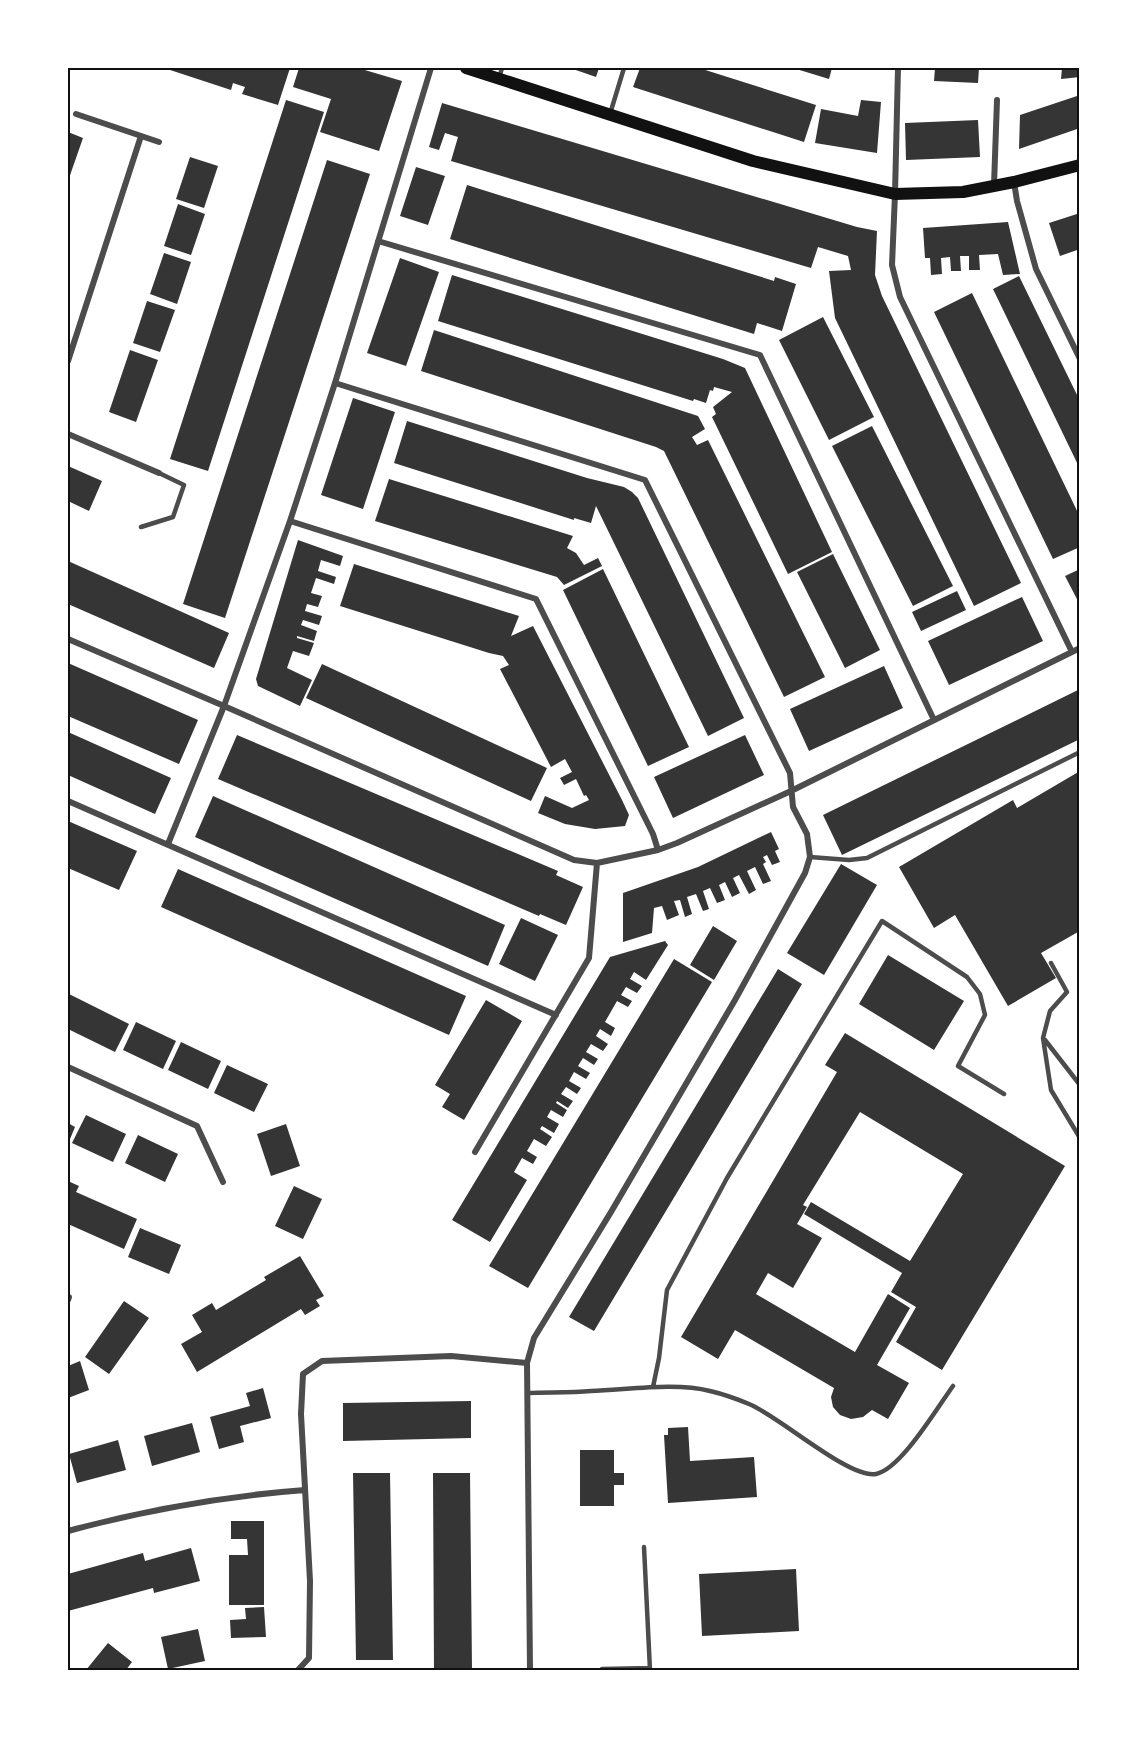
<svg xmlns="http://www.w3.org/2000/svg" width="1147" height="1738" viewBox="0 0 1147 1738" font-family="Commissioner,sans-serif">
<rect width="100%" height="100%" fill="#fff"/>
<path fill="#353535" d="M164,68h126l-12,37 -36,-11 3,-7 -12,-4 -2,7z
M299,68h59l44,13 -23,70 -59,-19 11,-33 -38,-12z
M570,68h29l-3,9z
M640,68h59l117,37 -12,37 -171,-55z
M793,68h39l-3,11z
M935,68h44l-1,15 -44,-2z
M1062,68h18v9l-19,2z
M1080,95v33l-61,21 1,-34z
M286,100l38,12 -116,359 -38,-12z
M861,100l20,2 -4,51 -62,-10 6,-34 37,7z
M442,103l415,124 20,4 -2,44 7,21 139,287 -47,23 -139,-288 -6,-47 22,-1 -3,-14 -30,-9 -7,21 -360,-107 7,-24 -13,-4 -6,17 -10,-3z
M978,120l2,37 -74,3 -1,-37z
M68,132l15,6 -15,43z
M190,157l28,9 -14,42 -28,-9z
M327,160l43,14 -145,444 -42,-14z
M416,167l29,9 -17,49 -28,-9z
M467,185l307,96 1,-4 21,7 -14,47 -25,-8 -3,11 -304,-95z
M178,204l27,10 -14,41 -27,-9z
M1080,213v36l-20,7 -11,-33z
M1008,222l12,52 -17,1 -5,-21 -19,1 1,15h-11v-14h-9l1,15h-10l-1,-14 -9,1 1,16 -11,1 -1,-17h-5l-2,-30z
M164,253l27,9 -14,42 -27,-10z
M400,258l39,14 -33,94 -39,-13z
M452,275l271,84 22,9 87,184 -44,22 -76,-157 4,-3 -3,-7 19,-15 -18,-5 -1,4 -3,-1 -4,13 -12,-4 -1,2 -255,-80z
M1019,276l61,125v68l-87,-180z
M972,293l108,224v30l-27,12 -119,-247z
M147,301l28,9 -15,42 -27,-9z
M823,317l51,100 -45,23 -50,-100z
M434,330l264,86 7,13 -13,8 5,8 11,-5 117,237 -41,20 -120,-246 -8,-4 -235,-76z
M130,350l28,10 -22,62 -27,-10z
M353,398l42,14 -32,97 -42,-14z
M407,421l180,57 37,9 8,5 6,6 106,220 -36,18 -112,-230 -5,17 -17,-5v2l-180,-57z
M872,426l81,160 -40,20 -81,-160z
M68,466l34,15 -13,30 -21,-10z
M389,479l184,57 -6,12 9,5 8,12 14,-7 4,8 -38,19 -7,-8 -182,-56z
M298,540l45,16 -3,10 -19,-6 -3,11 18,6 -2,7 -18,-6 -5,15 11,3 -4,11 -11,-3 -2,7 17,5 -3,9 -16,-5 -2,5 16,6 -3,10 -17,-5v2l17,5 -5,13 -16,-5 -6,17 25,12 -12,26 -42,-20 -2,-7z
M833,554l47,96 -35,18 -48,-96z
M68,561l161,72 -15,35 -146,-64z
M354,564l165,52 -8,20 22,-10 89,174 7,15 -4,11 -30,3 -30,-5 -27,-11 7,-17 27,12 17,-8 -3,-5 -2,1 -8,-17 -12,6 -4,-7 12,-6 -7,-13 -14,8 -51,-98 9,-4 -6,-9 -14,-3 -149,-47z
M603,569l86,178 -41,19 -85,-176z
M1080,569v36l-15,-29z
M957,591l9,19 -45,21 -9,-19z
M1022,597l21,44 -94,44 -21,-44z
M68,663l130,57 -19,44 -111,-48z
M322,664l225,104 -16,33 -225,-103z
M884,666l19,42 -94,43 -19,-42z
M1080,689v50l-238,116 -19,-40z
M68,732l103,46 -16,36 -87,-39z
M237,735l321,136 -2,4 27,12 -17,38 -26,-11 -1,2 -321,-137z
M745,735l19,40 -91,43 -19,-41z
M1080,771v164l-2,-3 -37,21 15,25 -48,28 -53,-91 -21,13 -35,-61 114,-67 4,8z
M213,796l292,129 -17,41 -293,-129z
M68,821l69,30 -18,39 -51,-22z
M771,832l8,17 -4,2 5,11 -8,3 -5,-10 -4,2 3,5 -3,2 8,17 -8,3 -8,-17 -8,4 9,19 -7,4 -10,-19 -6,3 7,15 -8,4 -7,-15 -6,3 6,15 -8,3 -7,-15 -7,3 6,18 -6,2 -7,-17 -9,3 5,17 -7,3 -5,-17 -6,1 5,14 -12,5 -5,-14 -8,2 -2,25 -29,9v-49l75,-26z
M841,864l36,21 -53,90 -37,-22z
M178,869l288,127 -17,39 -288,-128z
M521,918l37,17 -23,46 -36,-17z
M713,926l24,15 -23,39 -24,-15z
M665,941l3,4 -22,35 -12,-8 -4,7 12,7 -5,7 -11,-6 -5,8 11,6 -4,6 -11,-6 -12,21 10,6 -4,8 -11,-7 -4,7 12,8 -5,7 -12,-7 -5,8 12,7 -4,6 -11,-7 -5,8 12,7 -4,6 -12,-7 -5,9 12,7 -4,6 -11,-7 -5,7 12,7 -5,7 -11,-7 -1,2 11,7 -4,7 -12,-7 -4,7 12,7 -5,9 -12,-7 -2,3 12,8 -6,9 -12,-7 -7,12 10,6 -4,7 -11,-6 -8,14 13,8 -37,62 -38,-22 158,-263z
M888,955l76,46 -30,49 -75,-46z
M674,959l38,23 -184,306 -39,-22z
M778,969l24,15 -208,347 -25,-14z
M69,994l60,30 -14,28 -47,-23z
M486,1000l36,21 -58,99 -22,-13 8,-13 -15,-9z
M136,1022l40,19 -13,28 -40,-19z
M845,1033l220,133 -123,204 -46,-28 20,-35 -25,-15 11,-19 -98,-59 7,-12 99,59 53,-87 -103,-62 -57,93 4,2 -10,17 25,14 -29,50 -25,-15 -12,21 99,58 33,-58 22,14 -33,57 32,18 -21,36 -16,-9 -9,7 -12,2 -11,-4 -7,-8 -2,-10 3,-9 -99,-58 -17,29 -37,-22 156,-265 -12,-7z
M181,1042l40,19 -13,28 -40,-19z
M227,1065l41,19 -14,28 -40,-19z
M86,1115l40,19 -13,28 -41,-19z
M68,1123l7,4 -7,17z
M286,1124l14,42 -29,10 -14,-42z
M138,1135l40,19 -13,28 -40,-19z
M68,1181l11,5 -3,6 61,27 -13,30 -56,-25z
M294,1186l28,13 -19,40 -28,-13z
M140,1228l41,17 -12,29 -41,-17z
M300,1256l24,40 -8,4 4,6 -15,9 -4,-6 -104,63 -16,-28 21,-12 -10,-17 20,-12 4,7 50,-30 -2,-3z
M124,1301l25,17 -40,56 -24,-17z
M80,1361l9,29 -21,8v-32z
M263,1388l8,30 -31,8 4,16 -25,7 -9,-32 40,-11 -4,-13z
M471,1401v37l-128,3v-38z
M192,1423l8,29 -48,14 -8,-30z
M688,1427l2,34 64,-4 3,40 -89,6 -4,-68h4v-7z
M118,1440l8,30 -49,13 -8,-29z
M580,1450h34v23h10v12h-10v21h-34z
M353,1473h37l3,187h-37z
M433,1473h37l2,197h-38z
M231,1521h33v84h-35v-50h19l-1,-16h-16z
M191,1548l9,33 -46,12 -1,-5 -85,23v-37l75,-21 2,8z
M796,1569l3,62 -97,5 -3,-62z
M264,1607l2,30 -35,1 -1,-18 16,-1 -1,-11z
M198,1629l7,32 -37,8 -7,-32z
M108,1643l24,19 -6,8h-40z"/>
<g fill="none" stroke-linecap="round" stroke-linejoin="round">
<path stroke="#4c4c4c" stroke-width="4.5" d="M499,78l3,-10
M610,114l14,-46
M141,527l32,-10 11,-32 -25,-12
M810,857l39,3 18,-2 213,-106
M1051,963l16,29 -17,19 -7,27 8,52 29,48
M1045,1040l35,45
M653,1387l6,-29 8,-68 60,-112 155,-257 85,56 13,17 5,21 -27,51 46,28
M527,1393c21,-1 43,0 64,-2 36,-1 84,-9 119,0 13,3 27,8 39,13 30,12 100,75 127,70 25,-5 61,-66 77,-88
M644,1547l6,123
M602,1669l48,-1"/>
<path stroke="#4c4c4c" stroke-width="6" d="M898,68l-3,126 -3,71 8,32 172,355
M76,114l83,28
M1014,182l3,19 19,68 44,90
M994,185l3,-85
M378,241l382,114 174,365
M68,361l73,-225
M335,383l310,97 145,293 3,34 14,27 3,23 -5,16 -70,127 -124,212 -77,126 -7,25 3,307
M68,434l91,39
M290,521l246,78 117,235 5,16
M68,639l156,67 350,154 23,3 61,-13 19,-7 114,-52 289,-143
M68,801l488,214
M168,844l56,-138 66,-185 45,-138 96,-315
M68,1067l129,59 26,56
M475,1152l114,-194 8,-95
M68,1300l1,-3
M68,1531c77,-21 157,-35 237,-41
M298,1670l11,-12 1,-77 -9,-167 2,-40 19,-13 129,-5 76,7"/>
<path stroke="#111" stroke-width="12" d="M466,68l287,93 142,33 68,-2 51,-10 66,-17"/>
</g>
<rect width="1147" height="1738" fill="none" stroke="#ffffff" stroke-width="138"/>
<rect x="69" y="69" width="1009" height="1600" fill="none" stroke="#111" stroke-width="2"/>
</svg>
